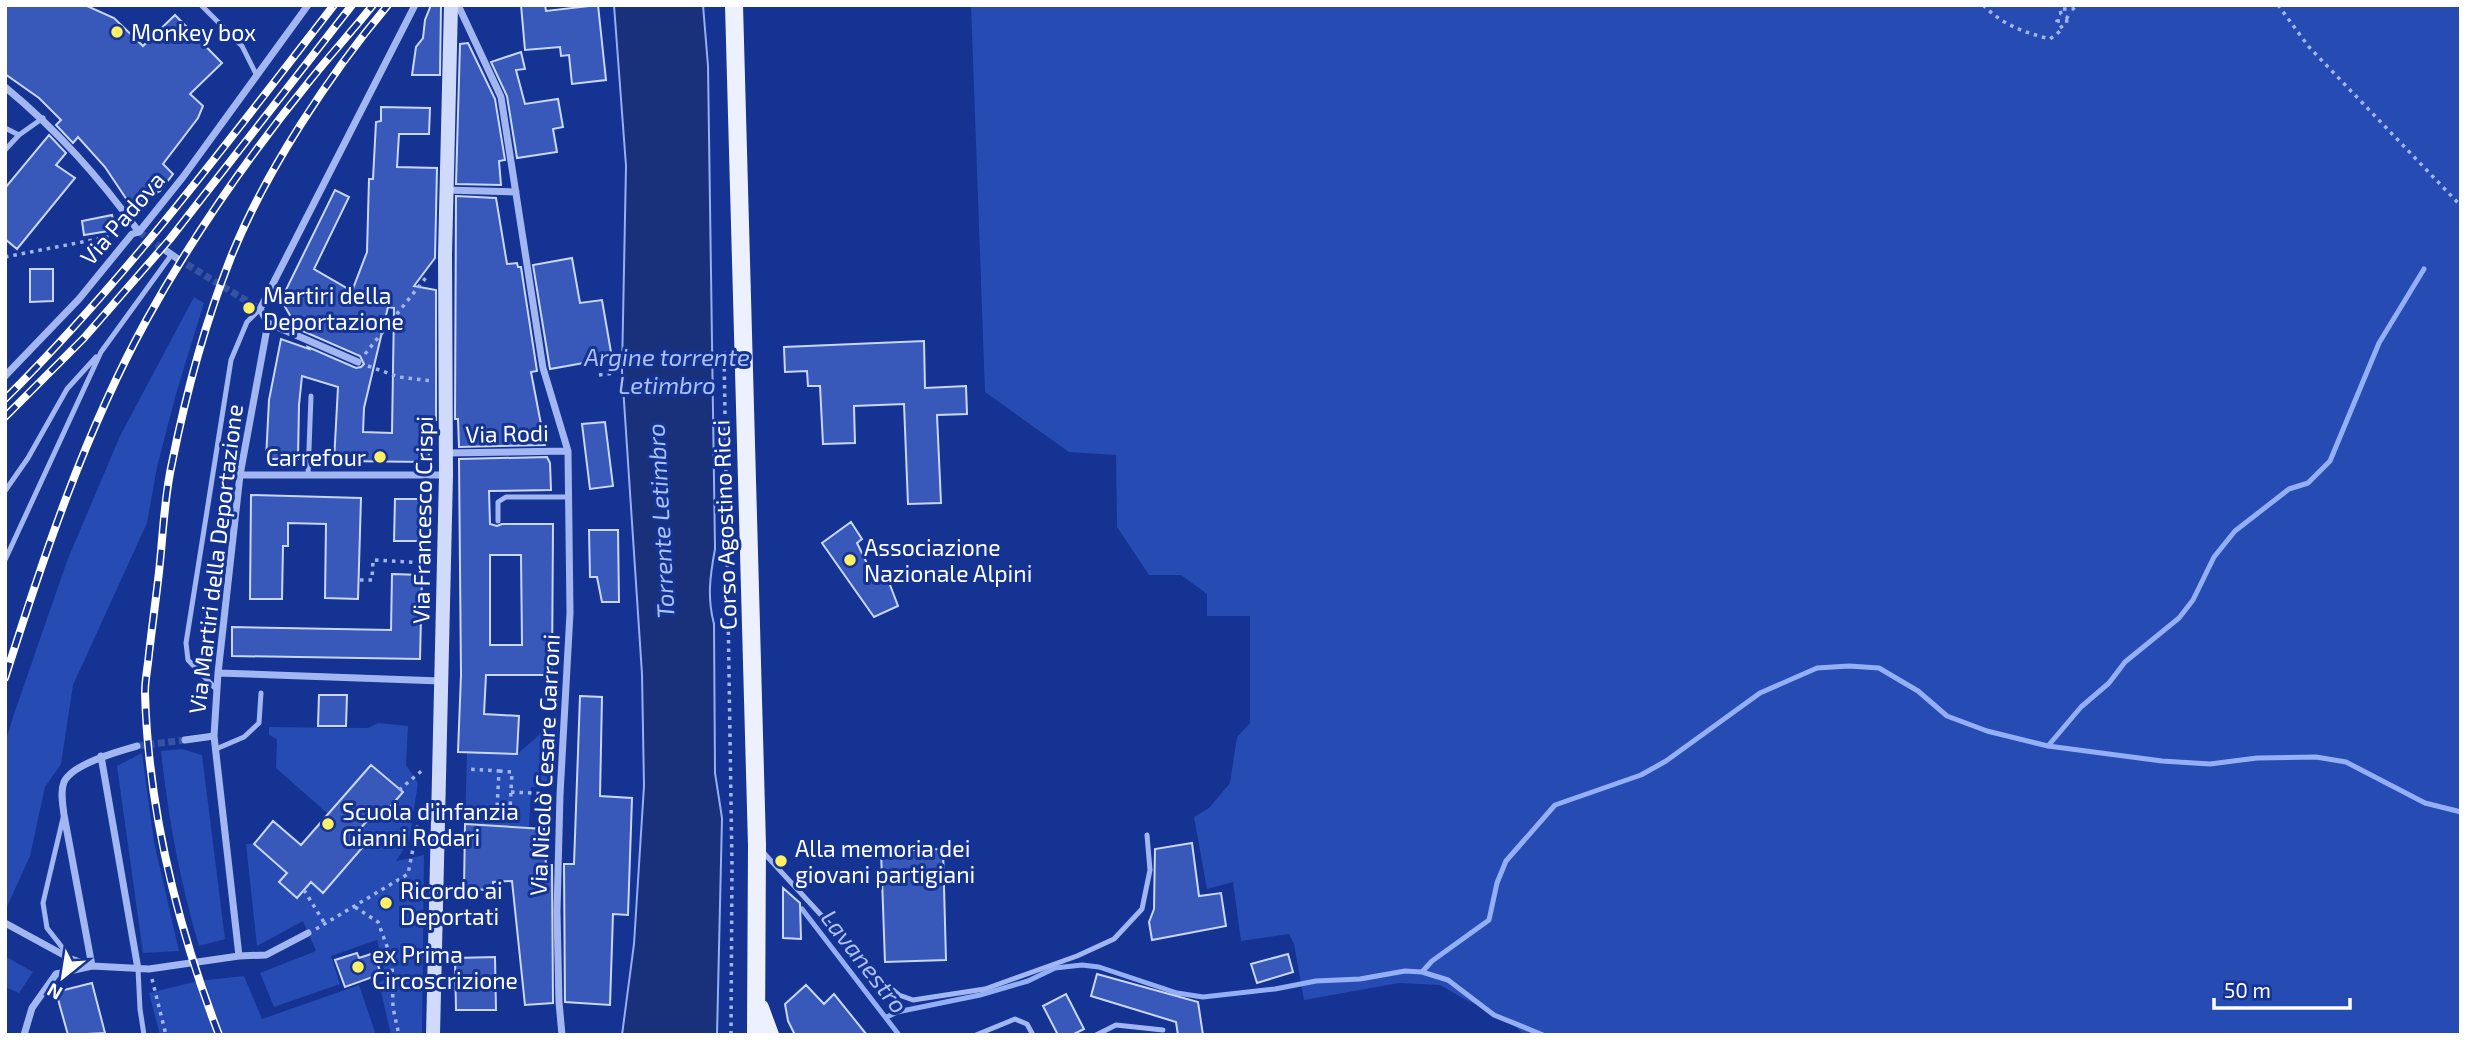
<svg xmlns="http://www.w3.org/2000/svg" width="2466" height="1040" viewBox="0 0 2466 1040" font-family="'Exo 2',sans-serif">
<rect width="100%" height="100%" fill="#143393"/>
<path fill="#264bb2" d="M971,5h1490v1030h-937l-16,-16 -40,-18 -28,-16 -41,-2 -95,17 -10,-56 -5,-10 -48,7 -8,-59 -26,7 -13,-72 15,-9 21,-25 7,-46 13,-14v-107h-43v-22l-26,-19h-32l-32,-48 -1,-72 -47,-3 -84,-60z
M194,297l10,6 -28,91 -19,73 -10,56 -74,162 -12,79 -16,23 -15,69 -25,55v-168l8,-26 54,-156 53,-125z
M378,723l30,3 -2,39 12,18 -9,58 -13,20 28,-6 -2,180h-31l-12,-52 7,-5 -9,-38 -46,16 9,28 -66,23 -14,-34 56,-22 -13,-30 -46,25 -11,-102h8l33,29 -8,10 18,14 14,-15 11,10 45,-51 -10,-9 21,-23 24,-17 -31,-27 -43,49 -52,-46 1,-29 -8,-4v-8l99,1z
M550,726l-3,62 -16,-1 -2,41 -64,-4 2,-72 50,2z
M182,749l20,6 23,184 -26,7c-19,-64 -31,-129 -38,-195z
M142,753l12,89 25,109 -36,2 -26,-187z
M5,956l28,16 -14,21 -14,-6z
M244,976l18,43 97,-34 17,50h-216l-11,-42 49,-12z"/>
<path fill="#19317a" stroke="#94aff5" stroke-width="2" d="M614,5h89l5,61 7,483c-5,27 -8,49 -1,75l1,149 7,45 -5,217h-95l12,-91 10,-158 -2,-112 -20,-303 4,-205z"/>
<g fill="none" stroke-linecap="round" stroke-linejoin="round">
<path stroke="#94aff5" stroke-width="5" d="M2048,746l33,-39 28,-24 16,-21 54,-44 14,-18 21,-43 21,-26 54,-42 19,-6 22,-22 49,-118 45,-74
M802,909l97,126
M1422,972l10,-11 57,-41 8,-37 9,-22 49,-56 86,-30 25,-14 94,-68 57,-25 32,-2 30,2 39,23 29,25 40,15 61,15 114,15 48,3 47,-6 59,-1 30,5 79,41 36,9
M887,1017l10,-5 83,-17 48,-14 27,-13 27,-3 17,2 78,26 26,4 72,-8 41,-8 44,-2 45,-8 17,1 26,8 46,35 49,20"/>
</g>
<path fill="#3859ba" stroke="#c9d7fc" stroke-width="2" fill-rule="evenodd" d="M5,5h80l29,13 29,28 32,-31 47,48 -32,31 13,12 -5,12 -35,46 10,10 -13,17 -29,15 -26,-39 -27,-30 -5,6 -17,-18 5,-5 -22,-22 -34,-24z
M431,5h10l-1,70h-28l4,-28 7,-9 2,-18z
M521,5h24l1,6 52,-6 8,75 -34,4 -3,-29 -8,1 -1,-9 -35,3z
M468,43l27,56 10,61 -6,1 2,24 -45,-1 4,-140z
M521,52l4,17 -9,1 9,34 33,-5 5,28 -10,2 4,23 -40,6 -10,-62 -16,-34z
M381,107l49,1 -1,26h-30l-2,33 40,1 -2,90 -21,28 22,4v130h-7v42l-95,-1 4,-74 -36,-11 -3,29 -1,54h-32l3,-59 12,-61 28,10 -1,-2 48,21 5,-1 3,-3 -4,-8 -62,-27 -17,-29 54,-110 14,7 -35,72 38,22 15,-39 2,-73h4l3,-57 5,-1zM388,307l6,1 -2,125 -29,-1 1,-24z
M49,135l17,18 -10,12 19,13 -58,71 -12,-10v-51z
M456,196l40,2 11,66 10,-1 1,4h3l16,104 -6,1 14,73 -86,2 -1,-28h-3z
M112,215l3,15 -31,5 -2,-14z
M572,258l8,45 22,-3 10,58 -62,11 -17,-104z
M30,269h23v32l-23,1z
M924,341l1,47 41,-2 1,28 -30,1 4,88 -33,1 -4,-100 -50,2 1,37 -32,1 -3,-58h-12l-1,-15 -22,1 -1,-25z
M605,422l8,64 -23,3 -8,-65z
M547,457l3,6 1,27 -62,1 1,33 7,2 5,-2h51l-1,151h-66l-2,39 35,2 -2,38 -59,-2 3,-77 -2,-216zM490,555h31l1,90h-32z
M251,495l110,3 -3,101 -33,-1 1,-74 -38,-1v23h-5l-1,53h-32z
M395,499h26l-1,42h-26z
M851,522l11,17 -5,4 19,39 11,-5 11,29 -24,11 -52,-74z
M589,530h29l1,72h-17l-5,-25h-7z
M392,574l30,1 -2,84 -188,-3v-29l159,3z
M319,695h28l-1,31h-28z
M580,696l22,1 -2,99 32,2 -4,117 -15,-1 -3,91 -45,-3 -1,-138h10z
M371,765l32,27 -19,22 -6,-5 -21,23 11,9 -45,52 -12,-11 -14,16 -18,-16 8,-9 -33,-29 19,-23 28,24z
M465,824l79,5 2,36h6l1,138 -28,2 -13,-124 -19,1v8l-29,-1z
M1192,843l7,53 22,-3 5,33 -74,14 -3,-18 5,-13 1,-60z
M943,849l3,111 -61,2 -4,-111z
M783,888l17,15 1,36 -18,-1z
M357,953l2,5 15,-5 7,21 -36,13 -10,-27z
M1288,954l5,18 -36,11 -6,-19z
M495,957l1,53h-40l-1,-52z
M1097,974l101,28 5,33h-25l-2,-13 -85,-26z
M92,983l13,50 -37,2 -12,-43z
M806,985l18,19 10,-10 33,41h-72l-7,-14 -3,-17z
M1066,994l18,35 -12,6h-14l-15,-29z"/>
<g fill="none" stroke-linecap="round" stroke-linejoin="round">
<path stroke="#3752a3" stroke-width="7" stroke-dasharray="7 3.5" stroke-linecap="butt" d="M139,232l26,18
M178,259l82,50
M137,746l48,-6"/>
<path stroke="#a2b7f2" stroke-width="3.5" stroke-dasharray="3.5 5" stroke-linecap="butt" d="M1983,5c20,20 40,27 67,34l13,-10 -6,-8h13v-2l-9,-5 -1,-5h13l4,-4
M2278,5l31,42 152,159
M5,257l108,-21
M724,351l8,514 -1,170
M365,354l63,-79
M368,366l31,11 33,4
M599,375l16,-2
M360,580h12l1,-20 55,3
M399,790l26,-22
M511,792l39,2
M466,807l31,2 2,-38 -32,-2
M497,809h13l2,-37 -13,-1
M304,890l21,34
M355,907l23,15 14,38 1,48 6,27
M316,929l92,-55 12,-61
M152,979l14,56"/>
<path stroke="#a2b7f2" stroke-width="5" d="M201,5l41,41 15,30
M5,128l14,7
M5,150l14,-15 24,-17
M308,475l3,-79
M5,491l23,-33 39,-69 29,-32
M498,521v-19l8,-5h63
M5,560l96,-208 71,-98
M217,690l-29,-30 -2,-17 45,-283 16,-38 13,-13
M216,749l28,-12 15,-14 2,-30
M63,818l-20,85 4,25 22,28
M761,850l120,130 18,15 14,5 72,-11 92,-33 37,-17 28,-30 8,-39 -3,-35
M138,969l2,40 4,26
M976,1035l39,-16 12,5 6,11
M1096,1035l20,-10 47,5"/>
<path stroke="#a2b7f2" stroke-width="7" d="M458,5l43,92 42,271 25,83 2,162 -10,182 -3,116 2,91 3,33
M5,87c53,44 93,89 134,145
M446,190l70,2
M165,250l13,9
M268,323l90,39
M5,376l74,-77 53,-65 7,-2 44,-55 125,-172
M447,453l121,-2
M240,475h206
M218,673l223,8
M185,740l29,-4
M101,756l37,213
M5,923l66,36 21,7 -28,-151c-1,-10 -4,-23 0,-33 8,-18 55,-31 73,-36
M239,956l-25,-220 4,-63 22,-198 28,-152 -8,-14 155,-304
M24,1035l8,-27 24,-34 36,-8 57,3 90,-13 27,-1 42,-22"/>
<path stroke="#d0dbfc" stroke-width="14" d="M433,1035l13,-560 -1,-221 6,-249"/>
<path stroke="#ecf0ff" stroke-width="18" d="M734,5l23,840 -1,190
M760,1008l10,27"/>
<g stroke="#fff" stroke-width="8">
<path id="rail" d="M5,399c122,-121 224,-259 329,-394
M5,417l79,-79 86,-99 182,-234
M5,678c39,-123 80,-246 142,-359 47,-85 104,-166 165,-241 20,-25 41,-48 61,-73
M219,1035c-42,-110 -71,-225 -74,-343 0,-12 3,-26 4,-38 3,-27 7,-55 10,-82 4,-36 5,-74 13,-109 14,-70 33,-140 59,-206 34,-85 98,-182 157,-252"/>
</g>
<use href="#rail" stroke="#143393" stroke-width="5" stroke-dasharray="16" stroke-linecap="butt"/>
</g>
<g fill="#ffef62" stroke="#143393" stroke-width="2.5">
<circle cx="117" cy="32" r="7"/>
<circle cx="249" cy="308" r="7"/>
<circle cx="380" cy="457" r="7"/>
<circle cx="850" cy="560" r="7"/>
<circle cx="328" cy="824" r="7"/>
<circle cx="781" cy="861" r="7"/>
<circle cx="386" cy="903" r="7"/>
<circle cx="358" cy="967" r="7"/>
</g>
<g text-anchor="middle" dominant-baseline="central" stroke-width="6" stroke-linejoin="round" paint-order="stroke">
<g font-size="23" fill="#fff" stroke="#143393" text-anchor="start">
<text x="131" y="32">Monkey box</text>
<text x="263" y="295">Martiri della<tspan x="263" dy="26">Deportazione</tspan></text>
<text x="366" y="457" text-anchor="end">Carrefour</text>
<text x="864" y="547">Associazione<tspan x="864" dy="26">Nazionale Alpini</tspan></text>
<text x="342" y="811">Scuola d'infanzia<tspan x="342" dy="26">Gianni Rodari</tspan></text>
<text x="795" y="848">Alla memoria dei<tspan x="795" dy="26">giovani partigiani</tspan></text>
<text x="400" y="890">Ricordo ai<tspan x="400" dy="26">Deportati</tspan></text>
<text x="372" y="954">ex Prima<tspan x="372" dy="26">Circoscrizione</tspan></text>
</g>
<g font-size="23" fill="#fff" stroke="#143393">
<text transform="translate(122 218) rotate(-49)">Via Padova</text>
<text transform="translate(507 433) rotate(-1)">Via Rodi</text>
<text transform="translate(422 520) rotate(-89)">Via Francesco Crispi</text>
<text transform="translate(724 525) rotate(-92)">Corso Agostino Ricci</text>
<text transform="translate(215 559) rotate(-83)">Via Martiri della Deportazione</text>
<text transform="translate(544 765) rotate(-87)">Via Nicolò Cesare Garroni</text>
</g>
<g font-size="24" font-style="italic" fill="#aec2f8" stroke="#143393">
<text x="667" y="356">Argine torrente<tspan x="667" dy="28">Letimbro</tspan></text>
<text transform="translate(660 521) rotate(-93)">Torrente Letimbro</text>
<text transform="translate(865 961) rotate(52)">Lavanestro</text>
</g>
</g>
<rect width="2466" height="1040" fill="none" stroke="#ffffff" stroke-width="14"/>
<g transform="translate(63 977) rotate(210)" stroke="#143393" stroke-width="5" paint-order="stroke">
<path d="M0-5L12 26L0 18L-12 26Z" fill="#ffffff"/>
<text y="-10" font-size="19" font-weight="bold" text-anchor="middle" fill="#ffffff">N</text>
</g>
<path d="M2214 998v10h136v-10" fill="none" stroke="#ffffff" stroke-width="3.5"/>
<text x="2224" y="998" font-size="21" fill="#ffffff" stroke="#143393" stroke-width="5" paint-order="stroke">50 m</text>
</svg>
